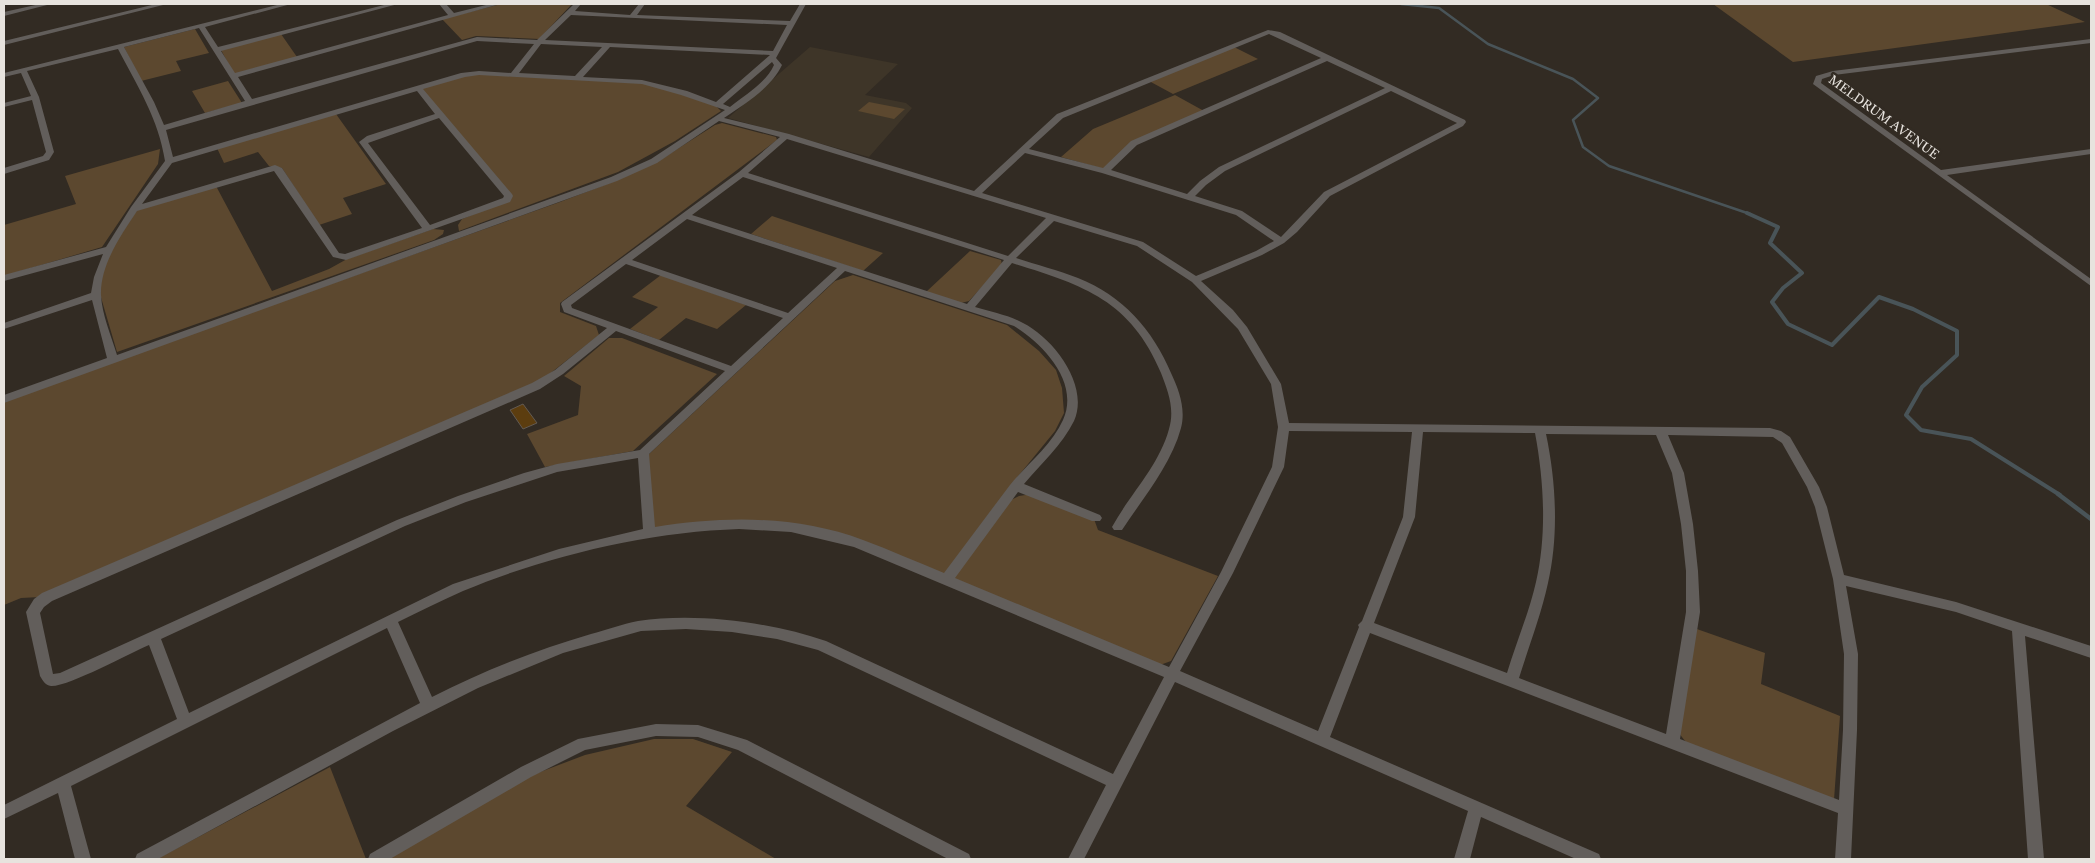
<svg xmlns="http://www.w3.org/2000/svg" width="2095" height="863" viewBox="0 0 2095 863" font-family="'Libre Baskerville',serif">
<rect width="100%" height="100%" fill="#322b23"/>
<path fill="#3e3528" d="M810,47l88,17 -33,31 41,8 6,5 -43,49 -141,-39z"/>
<path fill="#5c482f" d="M501,4h71l-33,35 -63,-3 -14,4 -20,-21z
M1713,4h333l39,18 -292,40z
M195,29l14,24 -33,8 5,10 -40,10 -17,-34z
M281,34l16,23 -63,17 -13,-24z
M1234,47l24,12 -85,35 -24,-13z
M478,74l163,9 21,5 54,18 5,5 -46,30 -57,31 -159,59 -1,-6 4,-6 47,-19 -89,-111 44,-13z
M228,81l14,22 -37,10 -13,-22z
M1175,95l29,16 -63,27 -37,31 -43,-12 32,-28z
M869,102l36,7 -11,10 -36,-8z
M336,114l50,70 -43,14 9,16 -33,11 -37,-57 -13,-2 -11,-14 -34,11 -7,-15z
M722,123l54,14 1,3 -217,163v9l36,14 3,9 -56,44 -503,218 -19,1 -17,7v-204l556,-199 55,-21 42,-19 58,-37z
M160,149l-2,15 -56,83 -98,29v-51l72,-21 -11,-28z
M216,186l56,105 57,-22 18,-10 86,-30 11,1 -1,4 -9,6 -317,112 -17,-58v-14l12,-32 25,-38z
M772,216l111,37 -20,18 -112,-37z
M970,251l31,9 1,5 -33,36 -8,2 -35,-11z
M661,275l85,30 -29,24 -31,-11 -27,22 -29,-11 28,-22 -26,-10z
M853,275l154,50 32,26 17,19 6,18 2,25 -9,18 -44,54 -67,90 -84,-35 -90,-18 -117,7 -5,-74 187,-174z
M609,338h13l95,36 -84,77 -88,16 -18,-33 51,-19 3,-29 -17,-10z
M1032,494l62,25 4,11 120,46 -47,85 -11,4 -209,-85 58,-79 10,-5z
M1694,628l71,25 -4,31 79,32 -6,84 -145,-54 -11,-14z
M654,739h39l39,13 -46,54 90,53h-389l140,-82 58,-22z
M330,767l36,92h-209z"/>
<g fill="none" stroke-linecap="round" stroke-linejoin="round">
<path stroke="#495458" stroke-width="2.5" d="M1401,4l38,4 49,36 85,35 25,19 -25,22 10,27 26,19 141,48"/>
<path stroke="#495458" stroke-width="4" d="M1747,213l31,14 -8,16 32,30 -19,15 -11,14 16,22 44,21 47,-48 34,12 44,22v24l-35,32 -16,28 15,15 50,9 89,56"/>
<path stroke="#495458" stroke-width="4.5" d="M2058,494l33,25"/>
</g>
<path fill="#5c3d0f" stroke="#625a52" d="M523,404l14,19 -14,6 -13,-19z"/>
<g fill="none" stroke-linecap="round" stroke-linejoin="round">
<path fill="#625e5b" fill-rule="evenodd" d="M40,4h11l-47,12v-4z
M156,4h11l-163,41v-4z
M281,4h10l-86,23 13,20 170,-43h10l-177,47 14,22 213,-58 -9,-11h7l8,9 36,-9h10l-262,73 14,22 225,-62 60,3 37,-36h7l-6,7 55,4 9,-11h6l-8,11 153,6 10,-17h6l-30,54 6,7c-11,23 -37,39 -58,53l65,16 185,57 83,-77 211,-84 12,2 185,88 1,2 -3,4 -133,70 -33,36 -13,11 -22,12 -61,26 32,29 14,17 34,57 8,39 481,5 11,3 9,6 29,50 8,20 17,68 112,27 135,44v12l-66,-22 19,223h-16l-16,-228 -56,-19 -110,-26 12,68 -1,76 -6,129h-16l3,-46 -468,-180 -40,104 269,117 2,5h-25l-95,-42 -11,42h-16l14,-48 -293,-129 -91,177h-16l38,-74 -288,-135 -41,-11 -45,-7 -46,-3 -45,2 -78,22 -85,35 -85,43 -235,128h-23l2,-5 283,-151 -33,-75 -316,158 20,73h-16l-17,-66 -54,26v-14l173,-86 -28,-74c-19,8 -81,42 -98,41 -6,-1 -8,-5 -11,-10l-14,-64 8,-13 8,-6 490,-210 23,-13 52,-42 -43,-16 -3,-8 1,-2 177,-130 41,-35 -61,-16 -62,42 -40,18 -613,222v-8l103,-37 -15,-58 -88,29v-6l87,-30 3,-16 9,-23 -99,27v-6l102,-28 25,-40 34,-46c-6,-41 -28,-76 -47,-112l-91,22 12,26 15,55 -5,8 -45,14v-6l39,-12 3,-4 -14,-52 -28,7v-4l27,-7 -10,-23 -17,4v-4zM571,15l216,10 -14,26 -228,-11zM199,28l46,73 -81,24 -10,-23 -30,-55zM1269,34l52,24 -190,83 -28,27 -74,-19 34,-31zM477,41l57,3 -23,29 -32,-2 -18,2 -288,84 -7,-27zM541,44l61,3 -27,29 -56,-3zM610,47l160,8 -54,47 -29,-11 -45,-11 -59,-3zM1327,61l58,27 -166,79 -19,14 -13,13 -76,-24 26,-25zM772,62l2,3c-8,18 -29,30 -44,42l-7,-3zM479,75l163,9 39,11 44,15 -74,49 -40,18 -494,178c-6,-20 -15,-40 -16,-60 -1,-30 20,-60 36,-84l137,-40 59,86 13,3 164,-58 3,-6 -1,-2 -89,-105 42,-12zM417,91l18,23 -68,22 -8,6 63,86 -77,26 -6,-1 -57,-85 -7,-3 -133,39 30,-41zM1391,91l66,32 -133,69 -43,45 -39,-26 -47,-15 11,-11 19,-14zM439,118l65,78 -1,2 -73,27 -62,-82zM787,139l259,79 -38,38 -260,-83zM1025,153l77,20 134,42 38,26 -18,10 -60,25 -53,-34 -161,-49zM743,177l261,83 -37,44 -275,-89zM687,219l150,49 -49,45 -156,-53zM1054,221l83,25 55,36 46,47 33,55 7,43 -6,40 -51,105 -52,95 -214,-89 63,-86 74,29h8l2,-3 -2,-3 -76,-31c17,-20 38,-39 50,-63 16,-36 -21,-83 -51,-98 -14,-8 -32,-11 -48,-16l37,-44c70,22 118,36 149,110 7,18 14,36 8,56 -10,37 -39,65 -57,98l2,3h8c21,-32 49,-65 59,-102 5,-19 -2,-38 -10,-55 -18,-43 -49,-78 -93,-95 -20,-8 -41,-13 -62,-20zM626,264l157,54 -52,48 -159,-58 -1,-3zM845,271l169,55c29,18 66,56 49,94 -11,25 -36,44 -53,65 -22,29 -44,59 -66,88 -27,-11 -54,-23 -81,-33 -67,-25 -139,-24 -208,-13l-6,-73zM616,331l109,40 -85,79 -83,14 -33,9 -66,23 -61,24 -337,153 -7,1 -13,-61 4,-6 8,-6 488,-212 23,-15zM1289,431l123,1 -9,85 -41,104 -4,4 1,2 -41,104 -138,-60 53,-98 51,-106zM1423,432l112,1c9,48 12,101 1,149 -7,31 -20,61 -29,91l-133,-50 41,-106zM1546,434l110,1 16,38 9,51 5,47v41l-20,122 -147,-56c10,-32 22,-63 29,-95 11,-48 8,-102 -2,-149zM1668,435l105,2 9,6 25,44 8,20 18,72 11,75 -1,76 -4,70 -159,-61 20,-127 -2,-41 -5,-47 -9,-51zM638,458l5,71 -84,20 -106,35 -264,129 -28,-74 244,-113 61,-24 91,-30zM739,529l52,3 63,15 310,130 -51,97 -287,-133c-56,-19 -130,-29 -188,-20 -16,3 -32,9 -47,13 -55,16 -108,37 -159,63l-34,-75c21,-10 42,-21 65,-31 84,-35 185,-59 276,-62z
M2091,39v4l-257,32 -12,4 -1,4 120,87 150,-21v5l-144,21 144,104v7l-278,-202 3,-8 17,-5z
M656,724l42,1 49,15 222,114 2,5h-23l-210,-109 -40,-13 -42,-1 -71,14 -54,27 -141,82h-22l2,-5 151,-87 57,-28z"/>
</g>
<g text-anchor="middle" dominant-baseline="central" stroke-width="5" stroke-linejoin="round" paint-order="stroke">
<g font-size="12" fill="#e7e3de" stroke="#322b23">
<text transform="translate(1884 117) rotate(36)">MELDRUM AVENUE</text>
</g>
</g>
<rect width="2095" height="863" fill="none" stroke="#e7e3de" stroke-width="10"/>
</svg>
